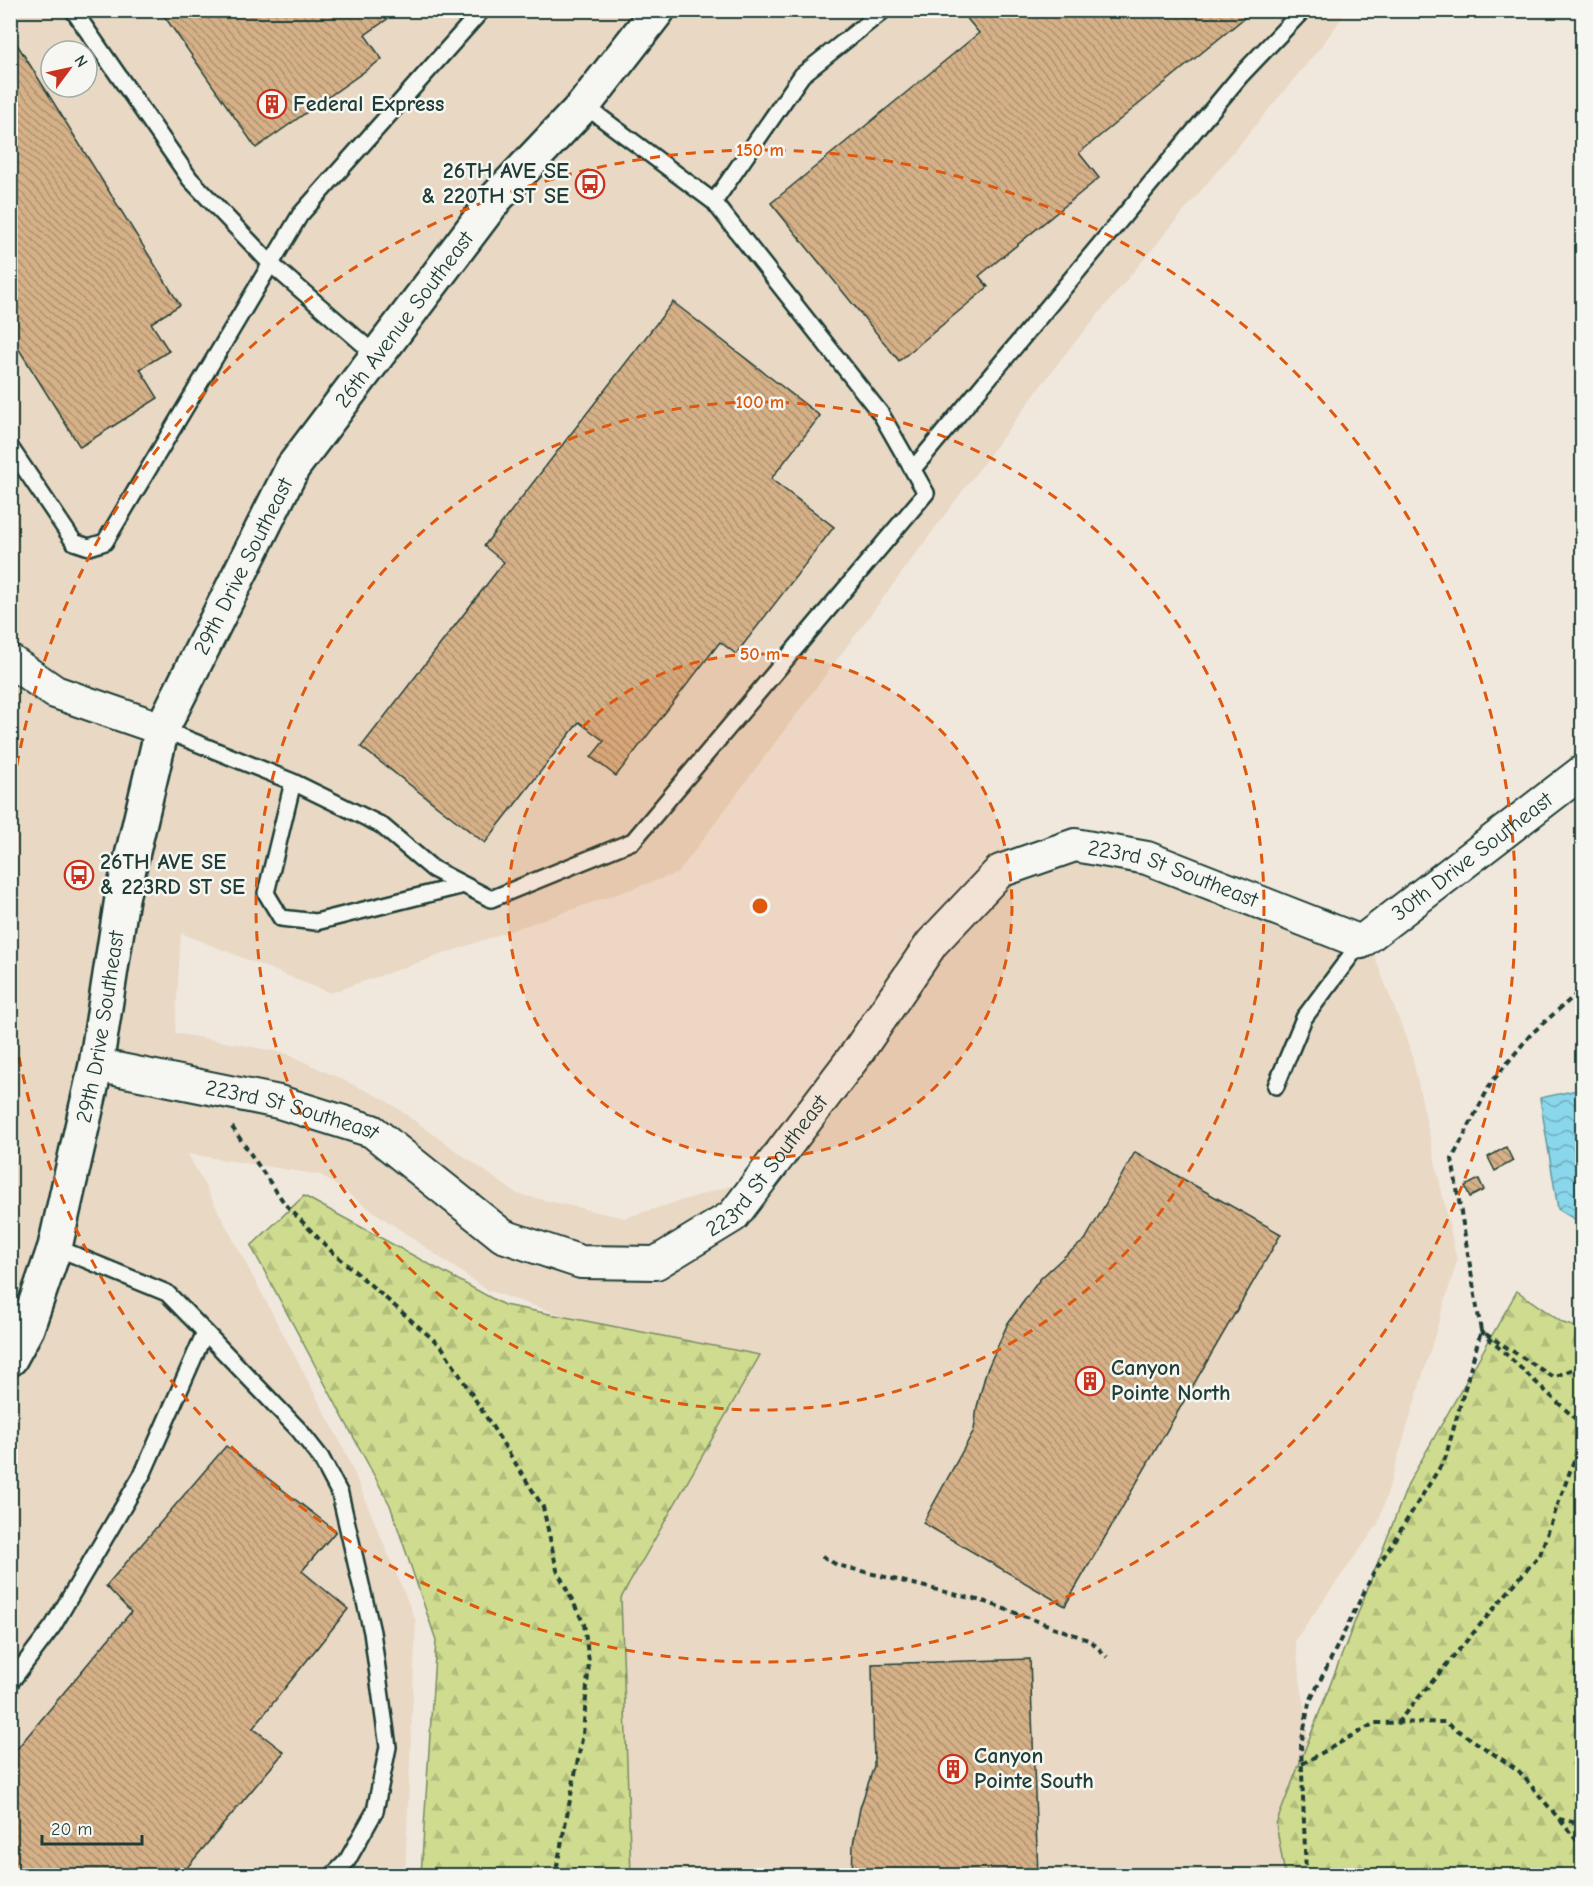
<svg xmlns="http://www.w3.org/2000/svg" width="1593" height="1886" viewBox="0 0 1593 1886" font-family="'Comic Neue',sans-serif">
<defs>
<pattern id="forest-firs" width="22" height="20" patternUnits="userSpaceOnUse" patternTransform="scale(1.5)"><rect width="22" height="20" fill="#cfdc8f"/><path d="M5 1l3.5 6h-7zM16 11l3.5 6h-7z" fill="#b1be7c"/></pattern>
<pattern id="water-waves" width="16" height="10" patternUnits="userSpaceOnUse" patternTransform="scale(1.5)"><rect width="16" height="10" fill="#8ad6ea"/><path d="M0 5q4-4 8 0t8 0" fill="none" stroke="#70afbe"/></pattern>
<pattern id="building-back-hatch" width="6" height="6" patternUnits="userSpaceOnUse" patternTransform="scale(1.5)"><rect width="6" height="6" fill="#d6b188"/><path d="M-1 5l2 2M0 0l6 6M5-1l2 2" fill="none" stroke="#ad9170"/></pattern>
</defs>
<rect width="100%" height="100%" fill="#f0e8dd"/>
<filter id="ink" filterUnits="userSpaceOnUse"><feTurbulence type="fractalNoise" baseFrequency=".0167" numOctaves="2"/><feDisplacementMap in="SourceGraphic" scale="12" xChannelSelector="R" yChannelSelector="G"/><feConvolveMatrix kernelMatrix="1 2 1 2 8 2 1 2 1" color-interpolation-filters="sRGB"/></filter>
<g filter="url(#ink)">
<path fill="#e8d8c4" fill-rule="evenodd" d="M11,11h1336l-24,33 -262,315 -383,514 -348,120 -149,-60 -6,100 110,20 99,46 133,95 107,24 119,-36 253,-311 80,-23 291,89 44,114 46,210 -79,263 -83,116 32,235h-709l-17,-287 142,-212 -256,-86 -166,-115 -133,-21 156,295 72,172 -11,254 -394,1zM51,51h36v36h-36z"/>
<path fill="url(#forest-firs)" stroke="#778c62" stroke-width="1.5" d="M304,1196l200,109 256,50 -139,243 10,277h-210l15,-235 -46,-135 -139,-259z
M1517,1291l46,32 19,6v546h-297l-9,-51 133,-342z"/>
<path fill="url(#water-waves)" stroke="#5f99a1" stroke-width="1.5" d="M1582,1089v135l-24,-15 -18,-111z"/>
<path fill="url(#building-back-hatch)" stroke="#1f3d34" stroke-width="1.5" d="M160,10h240l-35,25 17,24 -126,89z
M960,10h294l-175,143 20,25 -120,98 9,11 -89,74 -128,-158 208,-170z
M10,33l170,272 -29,18 18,28 -29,18 18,29 -78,49 -70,-112z
M673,302l147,114 -49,63 63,48 -98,127 -16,-12 -104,134 -25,-19 13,-16 -25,-19 -94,121 -124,-96 143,-185 -20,-16z
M1506,1147l7,14 -18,10 -7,-14z
M1135,1152l146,82 -216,372 -142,-83 51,-93 3,-23 9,-35 22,-49 32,-44 27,-25 18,-14z
M1479,1179l5,11 -14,7 -5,-11z
M226,1446l110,85 -34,40 46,38 -95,119 31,24 -104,124h-170v-119l121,-145 -25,-26z
M1030,1659l8,217h-186l1,-31 7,-37 14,-42 -2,-102z"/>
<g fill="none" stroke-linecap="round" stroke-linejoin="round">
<g stroke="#1f3d34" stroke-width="20">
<path id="lane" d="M73,10l117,169 81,85 106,92
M714,202l88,-127 82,-65
M10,447l64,95 15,5 16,-5 195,-327 182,-205
M913,469l328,-394 62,-65
M162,729l131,53 88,43 52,44 58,30 142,-58 293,-348 -45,-79 -167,-212 -130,-97
M293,782l-27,111 15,25 35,4 148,-37
M1276,1086l28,-68 57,-76
M205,1332l94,98 22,28 19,36 32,138 16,115 -13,64 -28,50 -15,15
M10,1683l43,-57 90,-153 62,-141 -38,-39 -112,-46"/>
</g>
<g stroke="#1f3d34" stroke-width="36">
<g id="street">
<path d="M10,661l45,31 107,37"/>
<path id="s1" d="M96,1065l183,37 93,29 131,105 78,26 75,1 77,-47 124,-163 75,-110 68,-72 75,-26 72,13 214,84 221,-170"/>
</g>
</g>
<g stroke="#1f3d34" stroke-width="38">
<g id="secondary">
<path id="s2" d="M10,1359l17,-31 28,-81 41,-182 26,-167 40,-169 131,-262 203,-269 88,-93 74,-95"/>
</g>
</g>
<path stroke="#1f3d34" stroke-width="4" stroke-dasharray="6 4.5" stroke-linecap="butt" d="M232,1127l53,77 44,45 113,98 101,160 14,63 27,54 5,38 -6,72 -28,142
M1582,1366l-29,11 -72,-46 101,94
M822,1556l15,9 149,37 105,39 16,16
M1397,1723l143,-169 42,-116
M1302,1764l73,-41 70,-1 73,48 41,49 23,5
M1560,1820l22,27
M1306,1876l-5,-131 8,-42 64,-129 72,-115 36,-128 -29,-172 39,-76 40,-49 51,-45"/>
<use href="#lane" stroke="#f6f6f2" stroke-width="15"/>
<use href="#street" stroke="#f6f6f2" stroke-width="32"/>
<use href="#secondary" stroke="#f6f6f2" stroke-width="33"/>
</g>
</g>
<circle cx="760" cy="906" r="252" fill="#de580e" fill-opacity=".12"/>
<g fill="none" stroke="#de580e" stroke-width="3" stroke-dasharray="10 8">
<circle cx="760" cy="906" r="252"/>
<circle cx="760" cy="906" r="504"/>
<path d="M11 801A756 756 0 1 1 11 1011"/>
</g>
<defs>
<g id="building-ring" transform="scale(1.5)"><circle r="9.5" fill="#f6f6f2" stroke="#c8321e" stroke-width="1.5"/><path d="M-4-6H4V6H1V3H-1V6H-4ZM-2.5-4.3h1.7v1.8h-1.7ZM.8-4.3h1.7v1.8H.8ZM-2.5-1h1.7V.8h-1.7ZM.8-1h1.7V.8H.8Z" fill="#c8321e"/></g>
<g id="bus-ring" transform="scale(1.5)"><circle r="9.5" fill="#f6f6f2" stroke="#c8321e" stroke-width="1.5"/><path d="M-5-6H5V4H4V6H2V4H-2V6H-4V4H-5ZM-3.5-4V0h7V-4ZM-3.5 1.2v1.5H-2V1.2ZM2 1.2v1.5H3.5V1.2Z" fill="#c8321e"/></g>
</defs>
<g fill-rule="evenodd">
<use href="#building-ring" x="272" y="104"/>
<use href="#bus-ring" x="590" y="184"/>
<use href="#bus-ring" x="79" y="875"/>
<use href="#building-ring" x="1090" y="1381"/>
<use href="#building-ring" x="953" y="1769"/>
</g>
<g text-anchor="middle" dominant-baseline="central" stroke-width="5" stroke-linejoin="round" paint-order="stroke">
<g font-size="22" font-weight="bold" fill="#1f3d34" stroke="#f6f6f2" text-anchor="start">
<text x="293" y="104">Federal Express</text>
<text x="569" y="171" text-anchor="end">26TH AVE SE<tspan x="569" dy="25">&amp; 220TH ST SE</tspan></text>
<text x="100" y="862">26TH AVE SE<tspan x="100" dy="25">&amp; 223RD ST SE</tspan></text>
<text x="1111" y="1368">Canyon<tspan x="1111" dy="25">Pointe North</tspan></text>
<text x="974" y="1756">Canyon<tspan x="974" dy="25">Pointe South</tspan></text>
</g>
<g font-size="22" fill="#1f3d34" stroke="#f6f6f2">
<text stroke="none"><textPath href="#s2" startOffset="1128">26th Avenue Southeast</textPath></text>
<text stroke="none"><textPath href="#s2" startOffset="832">29th Drive Southeast</textPath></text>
<text stroke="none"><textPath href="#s1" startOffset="1659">30th Drive Southeast</textPath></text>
<text stroke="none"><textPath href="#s1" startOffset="1318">223rd St Southeast</textPath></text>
<text stroke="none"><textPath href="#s2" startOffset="346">29th Drive Southeast</textPath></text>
<text stroke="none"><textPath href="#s1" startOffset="201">223rd St Southeast</textPath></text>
<text stroke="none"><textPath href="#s1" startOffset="759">223rd St Southeast</textPath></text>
</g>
</g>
<circle cx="760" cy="906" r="9" fill="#de580e" stroke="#f6f6f2" stroke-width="3"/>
<g font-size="18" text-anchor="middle" font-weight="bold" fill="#de580e" stroke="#f6f6f2" stroke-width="5" stroke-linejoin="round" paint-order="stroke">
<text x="760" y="156">150 m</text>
<text x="760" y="408">100 m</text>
<text x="760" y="660">50 m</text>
</g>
<rect width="1593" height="1886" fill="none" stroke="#f6f6f2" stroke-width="36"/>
<rect x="18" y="18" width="1557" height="1850" fill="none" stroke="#1f3d34" stroke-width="2" filter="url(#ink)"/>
<g transform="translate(69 69) rotate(57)"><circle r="28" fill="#f6f6f2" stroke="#a0aca6" stroke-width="1.5"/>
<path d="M0-4.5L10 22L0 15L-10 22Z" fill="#c8321e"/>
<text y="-9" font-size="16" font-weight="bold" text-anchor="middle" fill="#1f3d34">N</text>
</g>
<path d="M42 1835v9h100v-9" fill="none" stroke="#1f3d34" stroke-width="3"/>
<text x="51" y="1835" font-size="18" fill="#1f3d34" stroke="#f6f6f2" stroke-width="4.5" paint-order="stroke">20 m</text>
</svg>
